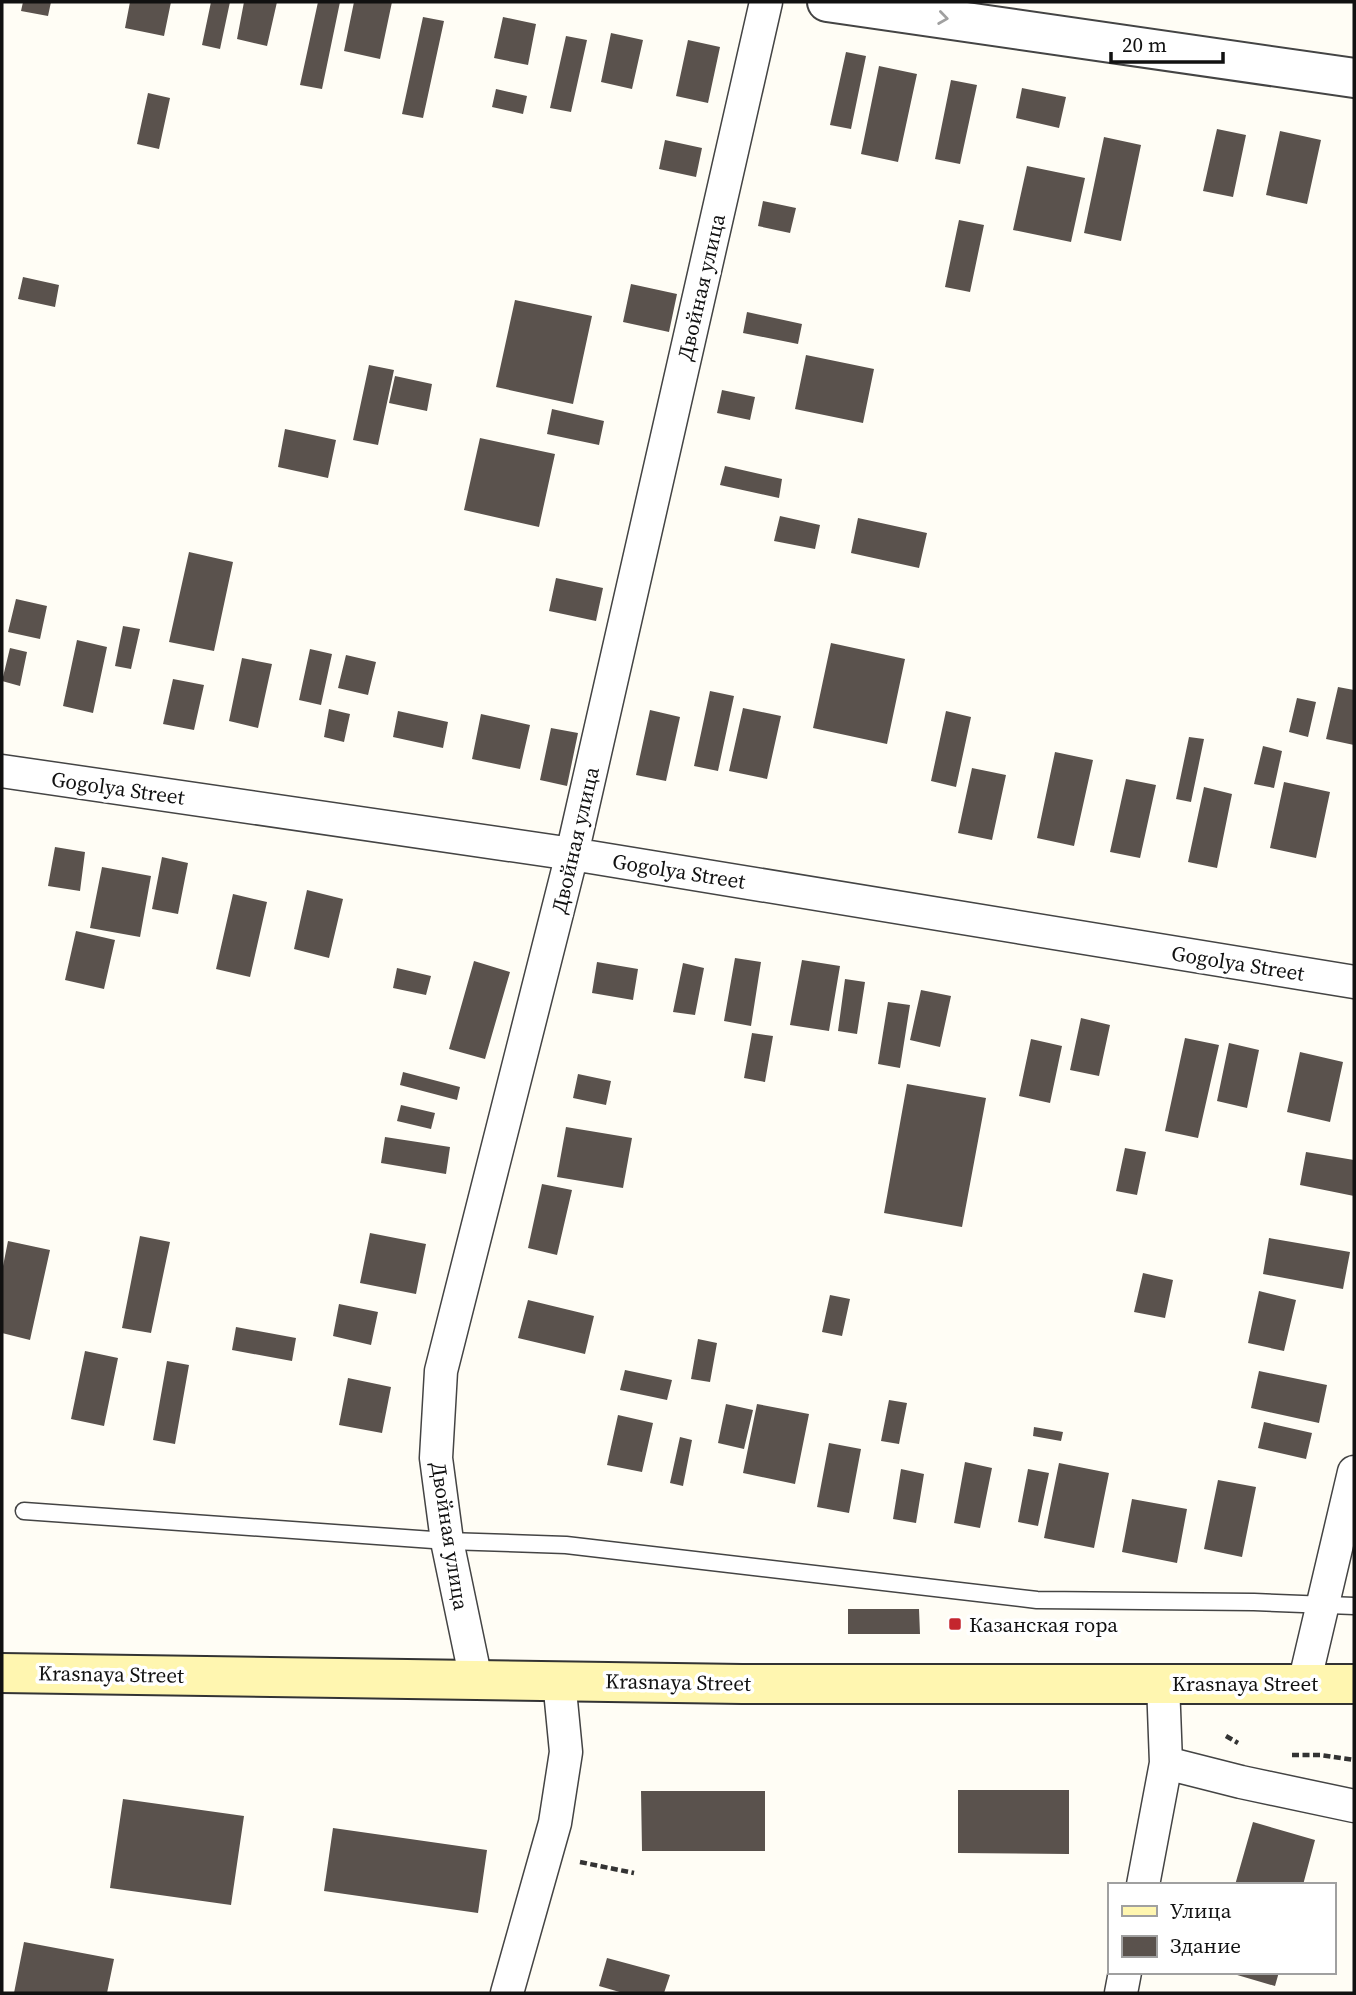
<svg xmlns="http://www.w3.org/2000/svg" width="1356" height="1995" viewBox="0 0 1356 1995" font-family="'Source Serif 4',serif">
<rect width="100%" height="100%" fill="#fffdf5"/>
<path fill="#5a524d" d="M23,2h28l-3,14 -27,-5z
M130,2h41l-7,34 -39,-8z
M211,2h19l-10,47 -18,-4z
M244,2h33l-10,44 -30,-7z
M318,2h22l-18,87 -22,-4z
M354,2h38l-12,57 -36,-8z
M423,17l21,4 -21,97 -21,-4z
M503,17l33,7 -8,41 -34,-7z
M611,33l32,7 -11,49 -31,-7z
M566,36l21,4 -16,72 -21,-4z
M688,40l32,7 -12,56 -32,-7z
M846,52l20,4 -15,73 -21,-4z
M879,66l38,8 -19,88 -37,-8z
M951,80l26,5 -17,79 -25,-5z
M1022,88l44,9 -7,31 -43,-10z
M496,89l31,7 -4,18 -31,-7z
M148,93l22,5 -11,51 -22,-5z
M1217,129l29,6 -13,62 -30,-6z
M1280,131l41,9 -14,64 -41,-9z
M1104,137l37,8 -20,96 -37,-8z
M665,140l37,8 -6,29 -37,-8z
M1027,166l58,12 -14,64 -58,-12z
M763,201l33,7 -6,25 -32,-7z
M959,220l25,5 -14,67 -25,-5z
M23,277l36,8 -4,22 -37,-8z
M631,284l46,10 -8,38 -46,-10z
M515,300l77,16 -19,88 -77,-17z
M747,312l55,12 -4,20 -55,-11z
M806,355l68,14 -11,54 -68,-14z
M369,365l25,5 -16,75 -25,-5z
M395,376l37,8 -5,27 -38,-8z
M722,390l33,7 -5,23 -33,-7z
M552,409l52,12 -5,24 -52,-11z
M285,429l51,11 -8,38 -50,-11z
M480,438l75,16 -16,73 -75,-17z
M725,466l57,13 -3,19 -59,-13z
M780,516l40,9 -5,24 -41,-8z
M858,518l69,15 -8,35 -68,-15z
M189,552l44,10 -19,89 -45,-9z
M556,578l47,10 -7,33 -47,-10z
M16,599l31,7 -7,33 -32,-7z
M123,626l17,3 -9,40 -16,-3z
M77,640l30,7 -14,66 -30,-7z
M831,643l74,16 -18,85 -74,-16z
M10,648l17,4 -7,34 -18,-5z
M310,649l22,5 -11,51 -22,-5z
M346,655l30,7 -8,33 -30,-7z
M242,658l30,6 -14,64 -29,-7z
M173,679l31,6 -10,45 -31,-6z
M1338,687l16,3v55l-28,-6z
M710,691l24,5 -16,75 -24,-5z
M1297,698l19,4 -8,35 -19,-5z
M743,708l38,8 -14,63 -38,-8z
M329,709l21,5 -6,28 -20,-5z
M650,710l30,7 -14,64 -30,-6z
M398,711l50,11 -5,26 -50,-11z
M946,711l25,6 -15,70 -25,-6z
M481,714l49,11 -10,44 -48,-10z
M551,728l27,5 -11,53 -27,-6z
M1189,737l15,2 -13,63 -15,-3z
M1263,746l19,5 -8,37 -20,-4z
M1055,752l38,8 -19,86 -37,-8z
M972,768l34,7 -14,65 -34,-7z
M1126,779l30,6 -16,73 -30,-6z
M1284,782l46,10 -14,66 -46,-10z
M1204,787l28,7 -15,74 -29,-6z
M55,847l30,5 -5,39 -32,-5z
M162,857l26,6 -10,51 -26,-5z
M102,867l49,9 -11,61 -50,-9z
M307,890l36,9 -14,59 -35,-9z
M233,894l34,8 -17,75 -34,-8z
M76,931l39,9 -11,49 -39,-9z
M735,958l26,4 -10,64 -27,-5z
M802,960l38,6 -11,65 -39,-6z
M474,961l36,11 -25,87 -36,-10z
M597,962l41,7 -5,31 -41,-7z
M683,963l21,5 -9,47 -22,-3z
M397,968l34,8 -5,19 -33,-7z
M845,979l20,3 -8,52 -19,-3z
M921,990l30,6 -11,51 -30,-7z
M888,1002l22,3 -10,63 -22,-4z
M1081,1018l29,7 -11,51 -29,-6z
M752,1033l21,3 -8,46 -21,-4z
M1185,1038l34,7 -21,93 -33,-7z
M1031,1039l31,7 -12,57 -31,-7z
M1229,1043l30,7 -12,58 -30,-7z
M1300,1052l43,10 -13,60 -43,-10z
M403,1072l57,15 -3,13 -57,-15z
M578,1074l33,7 -5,24 -33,-7z
M907,1084l79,14 -24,129 -78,-14z
M401,1105l34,8 -4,16 -34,-8z
M566,1127l66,11 -9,50 -66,-11z
M385,1137l65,10 -4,27 -65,-11z
M1125,1148l21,4 -9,43 -21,-4z
M1306,1152l48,8v36l-54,-11z
M542,1184l30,6 -15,65 -29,-7z
M370,1233l56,11 -10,50 -56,-11z
M140,1236l30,6 -19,91 -29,-5z
M1269,1238l81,14 -7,37 -80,-15z
M8,1241l42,9 -20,90 -28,-7v-62z
M1143,1273l30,7 -8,38 -31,-6z
M1259,1291l37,9 -12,51 -36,-8z
M830,1295l20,4 -8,37 -20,-4z
M528,1300l66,16 -9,38 -67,-16z
M339,1304l39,8 -7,33 -38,-9z
M236,1327l60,11 -4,23 -60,-11z
M698,1339l19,4 -7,39 -19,-3z
M85,1351l33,7 -14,68 -33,-7z
M167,1361l22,4 -14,79 -22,-4z
M625,1370l47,10 -5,20 -47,-10z
M1259,1371l68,14 -8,38 -68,-15z
M348,1378l43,9 -9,46 -43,-8z
M889,1400l18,3 -8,41 -18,-3z
M726,1404l27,6 -9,39 -26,-6z
M757,1404l52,10 -14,70 -52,-11z
M618,1415l35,8 -11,49 -35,-7z
M1264,1422l48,11 -6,26 -48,-11z
M1034,1427l29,5 -2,9 -28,-5z
M680,1437l12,3 -9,46 -13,-3z
M829,1443l32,6 -12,64 -32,-6z
M965,1462l27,6 -12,60 -26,-5z
M1059,1463l50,10 -15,75 -50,-10z
M901,1469l23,5 -8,49 -23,-4z
M1028,1469l21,4 -11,53 -20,-4z
M1218,1480l38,7 -14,70 -38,-8z
M1132,1499l55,10 -10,54 -55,-11z
M848,1609h71l1,25h-72z
M958,1790h111v64l-111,-1z
M641,1791h124v60h-123z
M123,1799l121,17 -13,89 -121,-17z
M1253,1822l62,18 -12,45h-68z
M333,1828l154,22 -9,63 -154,-22z
M24,1942l90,17 -7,34h-93z
M607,1958l63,17 -6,18h-41l-24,-7z
M1227,1972h52l-4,14z"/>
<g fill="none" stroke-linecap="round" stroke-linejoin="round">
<g stroke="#444" stroke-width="19">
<path id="service" d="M24,1511l423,30 119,4 471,55 217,2 100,4"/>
</g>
<g stroke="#444" stroke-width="35">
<path id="minor" d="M2,771l570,83 782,128
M476,1680l-29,-139 -11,-83 5,-87 131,-517 194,-852
M1304,1684l50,-212
M1166,1763l75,19 113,24
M1143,1885l23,-122 -3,-80
M507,1993l48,-170 11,-71 -7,-72
M1121,1993l4,-21"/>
</g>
<g stroke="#444" stroke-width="42">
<path id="tertiary" d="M827,2l527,76"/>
</g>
<g stroke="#333" stroke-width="42">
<path id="secondary" d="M2,1673l740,11h612"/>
</g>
<path stroke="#333" stroke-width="4.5" stroke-dasharray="7 3.5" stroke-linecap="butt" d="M1226,1736l12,7
M1292,1755h28l34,5
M580,1862l54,11"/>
<use href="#service" stroke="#fff" stroke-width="16"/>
<use href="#minor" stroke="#fff" stroke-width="32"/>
<use href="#tertiary" stroke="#fff" stroke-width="38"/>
<use href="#secondary" stroke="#fff6b0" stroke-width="38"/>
</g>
<defs><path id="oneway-chevron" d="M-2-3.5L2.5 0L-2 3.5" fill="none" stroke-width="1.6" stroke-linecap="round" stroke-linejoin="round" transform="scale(1.75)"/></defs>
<use stroke="#a0a0a0" href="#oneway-chevron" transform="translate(943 18) rotate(8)"/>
<rect fill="#c4262e" stroke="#fff" stroke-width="2.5" x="948" y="1617" width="14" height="14" rx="3.5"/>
<g text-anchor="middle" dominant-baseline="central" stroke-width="7" stroke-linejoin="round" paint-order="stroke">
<g font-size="21" fill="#111" stroke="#fff">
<text transform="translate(701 287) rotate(-77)">Двойная улица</text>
<text transform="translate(118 788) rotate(8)">Gogolya Street</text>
<text transform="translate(575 840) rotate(-77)">Двойная улица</text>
<text transform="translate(679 871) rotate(9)">Gogolya Street</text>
<text transform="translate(1238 963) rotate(9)">Gogolya Street</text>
<text transform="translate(450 1536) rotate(81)">Двойная улица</text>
<text transform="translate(111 1674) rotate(1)">Krasnaya Street</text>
<text transform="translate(678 1682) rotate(1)">Krasnaya Street</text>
<text x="1245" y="1683">Krasnaya Street</text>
</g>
<g font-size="21" fill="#111" stroke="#fff" text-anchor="start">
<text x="969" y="1624">Казанская гора</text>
</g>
</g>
<rect width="1356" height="1995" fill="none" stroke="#111111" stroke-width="7"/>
<rect x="1108" y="1883" width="228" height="91" fill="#ffffff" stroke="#a0a0a0" stroke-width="2"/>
<rect x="1122" y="1906" width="35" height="10" fill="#fff6b0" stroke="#a0a0a0" stroke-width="2"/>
<text x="1170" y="1918" font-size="21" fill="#111111">Улица</text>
<rect x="1122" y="1936" width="35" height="21" fill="#5a524d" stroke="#a0a0a0" stroke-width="2"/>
<text x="1170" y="1953" font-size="21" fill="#111111">Здание</text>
<path d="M1111 52v10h112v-10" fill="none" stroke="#111111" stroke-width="3.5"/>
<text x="1122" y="52" font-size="21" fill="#111111" stroke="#ffffff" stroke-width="5" paint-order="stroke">20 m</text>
</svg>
